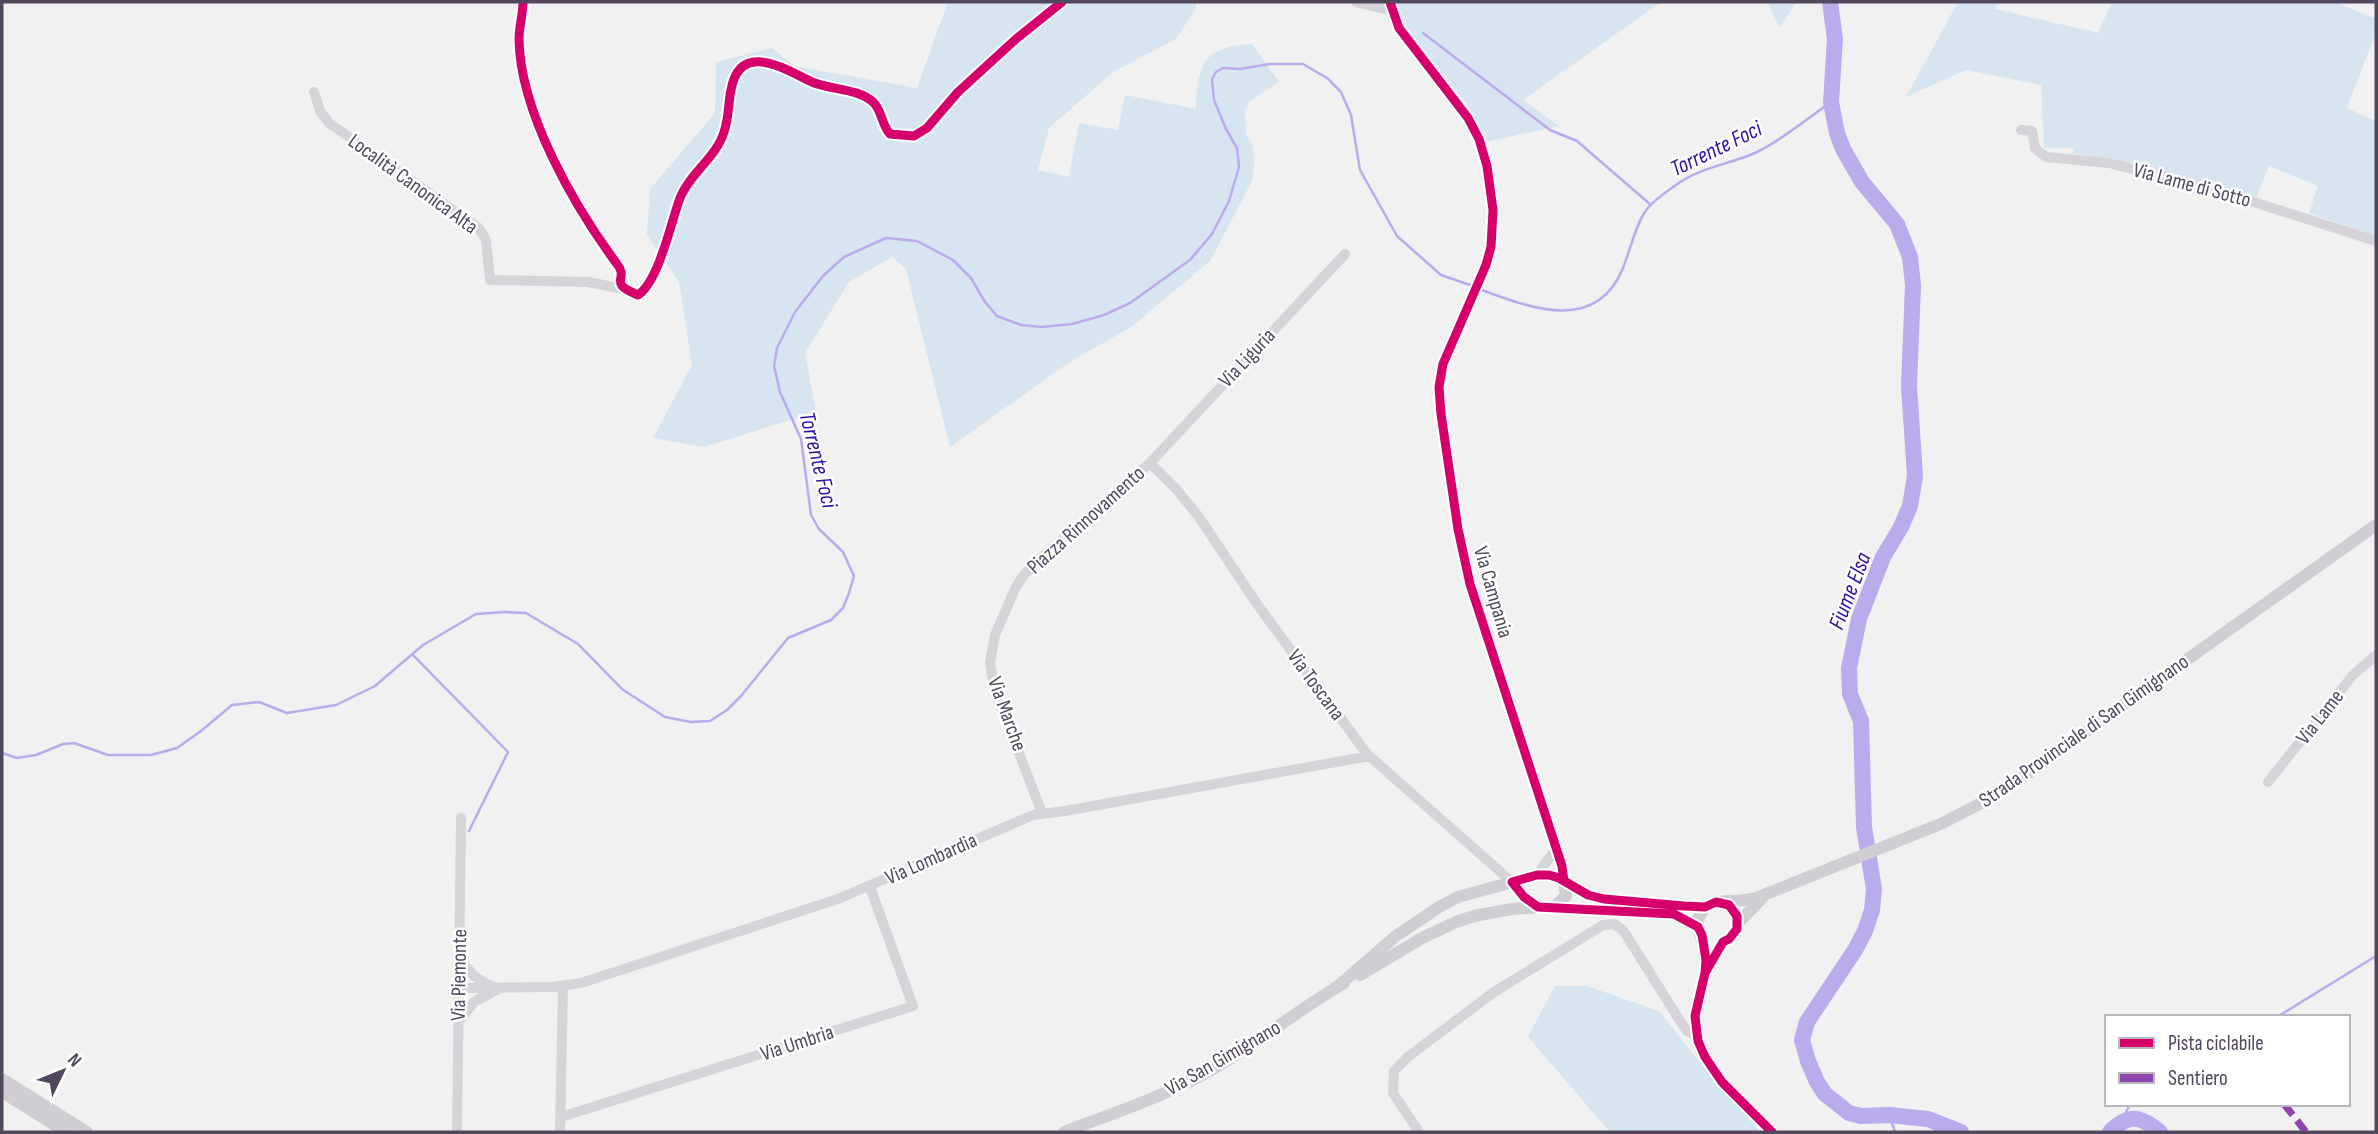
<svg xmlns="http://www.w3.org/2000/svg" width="2378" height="1134" viewBox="0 0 2378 1134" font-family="'Sofia Sans Condensed',sans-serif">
<rect width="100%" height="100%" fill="#f1f1f1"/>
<path fill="#d6e5ef" d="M948,2h248v6l-20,31 -63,33 -64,56 -11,42 31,7 10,-54 39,7 7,-35 71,14c2,-46 7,-62 56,-65l27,38 -29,19 -5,10 1,22 7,14 1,19 -2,15 -42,80 -79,66 -61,35 -120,85 -44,-178 -14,-12 -43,25 -44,71 11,59 -112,35 -51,-9 39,-73 -13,-83 -32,-47 3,-46 65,-76 1,-51 56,-14 22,18 123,22z
M1380,2h281l-138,98 36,26 -73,16 -17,-35 -57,-70 -15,-28z
M1767,2h29l-16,26z
M1958,2h40l-3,7 103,24 14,-31h223l41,17v13l-29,76 29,13v115l-67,-23 9,-27 -49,-20 -13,31 -146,-39 -37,-4v-6h-29l-3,-63 -75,-15 -60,27z
M1555,986h32l72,25 62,78 40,43h-151l-82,-95z"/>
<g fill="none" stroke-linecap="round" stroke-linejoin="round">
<path stroke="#b9abec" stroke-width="2.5" d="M1423,33l127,97 27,11 74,64
M1479,289c49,18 117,46 144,-21 7,-17 13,-45 24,-59 8,-10 19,-17 29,-24 22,-17 54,-21 79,-32 27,-13 52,-34 76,-51
M413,655l95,97 -39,79
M2,753l15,5 19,-3 27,-11 11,-1 34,12h43l26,-7 24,-17 31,-26 27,-3 28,11 49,-8 39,-19 48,-41 53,-31 29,-2 21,1 52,31 44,45 43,28 26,5 19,-1 17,-11 14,-14 47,-58 43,-18 12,-12 6,-15 5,-17 -11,-24 -24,-23 -8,-14 -10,-76 -21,-47 -6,-26 3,-18 18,-36 28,-36 21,-19 42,-19 31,3 36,19 18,18 14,24 12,14 24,9 21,2 30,-3 32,-9 26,-12 60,-43 22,-26 17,-33 10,-34 -2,-19 -11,-19 -12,-29 -2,-21 4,-7 7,-4 17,1 30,-5h33l24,14 14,14 10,23 9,55 37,66 44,39 32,11
M2277,1017l99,-61
M1889,1115l6,17
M2121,1123l9,-19"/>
<path stroke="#b9abec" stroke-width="16" d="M1830,2l5,37 -4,63 6,31 6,16 19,33 35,42 13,33 3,28 -4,101 6,90 -5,30 -9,21 -18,30 -24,62 -10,49 1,26 11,27 3,106 10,62 -2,21 -7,21 -10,19 -48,72 -5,18 6,21 9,21 8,12 24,19 12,3 28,-1 39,4 33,13
M2110,1132c19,-19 31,-16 50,0"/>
<path stroke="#d6d4d8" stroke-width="10" d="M523,2c0,12 -4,25 -4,37 1,73 55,167 98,225 13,16 -11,18 21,31 21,-14 33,-73 42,-97 10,-25 36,-40 44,-66 5,-14 4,-28 7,-42 9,-51 55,-20 81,-8 19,8 45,6 61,20 9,8 8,22 17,32l24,2 13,-8 31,-36 58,-53 46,-37
M1356,2l24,6 11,1
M1390,2l9,26 69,90 11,21 8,27 6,44 -2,37 -5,18 -43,99 -4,23 2,27 17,115 12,55 92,282 2,15
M314,92l6,19 9,12 150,105 7,12 4,40 98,2 35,7
M2021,130l11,1 3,17 11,9 63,6 107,27 160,51
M1150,463l27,27 22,27 58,87 110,150 145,128
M2268,782l85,-107 23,-20
M1042,813l-47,-122 -5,-29 5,-27 20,-46 7,-12 13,-14 115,-100 195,-209
M1537,875l19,-26
M460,957c8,14 16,23 32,29
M459,988l93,-1 29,-4 257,-84 195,-84 32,-4 305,-55
M460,1020l14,-18 22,-12
M561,1117l352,-111 -43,-119
M457,1132l4,-314
M560,1132l3,-145
M1419,1132l-26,-39 1,-22 15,-15 85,-64 109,-67 11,-1 9,6 59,94 5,7 9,5"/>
<path stroke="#d0cdd3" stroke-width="12" d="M1512,882l12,15 14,10
M1705,907l-8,14c2,13 8,24 8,37 2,21 -8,39 -10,59 -3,48 47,85 77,115
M1553,908l13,-12 -2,-15
M1738,923l25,-26
M1707,970c4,-9 9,-17 14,-25 4,-5 9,-6 13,-11 9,-12 1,-26 -12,-31
M1360,975l62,-37 34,-16 18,-6 38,-7 29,-2 133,7 24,13
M1337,987l59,-51 43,-29 19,-10 76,-21 18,-1 36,20 16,4 101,8c14,-9 34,-4 51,-9l187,-75 40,-21 31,-19 362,-258
M2,1079l85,53
M2,1092l64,40
M1064,1132c50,-19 102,-36 149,-63 45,-26 86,-60 131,-86"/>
<path stroke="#8e44ad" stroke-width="7" stroke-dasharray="14 7" stroke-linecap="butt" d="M2284,1104l22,28"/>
<g stroke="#fff" stroke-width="13">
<path id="cycleway" d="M523,2c0,12 -4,25 -4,37 1,73 55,167 98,225 13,16 -11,18 21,31 21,-14 33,-73 42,-97 10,-25 36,-40 44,-66 5,-14 4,-28 7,-42 9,-51 55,-20 81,-8 19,8 45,6 61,20 9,8 8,22 17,32l24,2 13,-8 31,-36 58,-53 46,-37
M1390,2l9,26 69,90 11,21 8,27 6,44 -2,37 -5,18 -43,99 -4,23 2,27 17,115 12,55 92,282 2,15
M1705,973l18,-31 6,-3 8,-10v-13l-8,-11 -13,-3 -11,5 -21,-1 -80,-7 -16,-4 -29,-17 -10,-3h-12l-25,7 12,15 14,10 136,7 24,13 4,8 4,25 -1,13 -10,43 3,25 7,16 17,25 50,50"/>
</g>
<use href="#cycleway" stroke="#d6006c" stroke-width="9"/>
</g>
<g text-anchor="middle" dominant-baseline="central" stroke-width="5" stroke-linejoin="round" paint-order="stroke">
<g font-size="21" fill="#52485d" stroke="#fff">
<text transform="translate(413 184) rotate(36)">Località Canonica Alta</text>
<text transform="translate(2192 185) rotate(15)">Via Lame di Sotto</text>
<text transform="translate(1247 358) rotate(-47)">Via Liguria</text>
<text transform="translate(1086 520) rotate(-42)">Piazza Rinnovamento</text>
<text transform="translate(1493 592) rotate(74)">Via Campania</text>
<text transform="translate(1316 685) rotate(54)">Via Toscana</text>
<text transform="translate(1007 714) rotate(70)">Via Marche</text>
<text transform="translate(2320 717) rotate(-52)">Via Lame</text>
<text transform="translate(2084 731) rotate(-35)">Strada Provinciale di San Gimignano</text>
<text transform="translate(931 859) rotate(-24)">Via Lombardia</text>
<text transform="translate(459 975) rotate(-89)">Via Piemonte</text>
<text transform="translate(797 1043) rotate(-18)">Via Umbria</text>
<text transform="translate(1223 1058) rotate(-30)">Via San Gimignano</text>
</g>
<g font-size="23" font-style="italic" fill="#3010a8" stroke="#fff">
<text transform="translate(1716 149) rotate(-26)">Torrente Foci</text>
<text transform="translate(818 460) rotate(76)">Torrente Foci</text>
<text transform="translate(1850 591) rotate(-69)">Fiume Elsa</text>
</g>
</g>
<rect width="2378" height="1134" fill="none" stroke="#52485d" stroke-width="7"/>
<rect x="2105" y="1015" width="245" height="91" fill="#ffffff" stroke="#bab6be" stroke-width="2"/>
<rect x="2119" y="1038" width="35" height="10" fill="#d6006c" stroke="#bab6be" stroke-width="2"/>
<text x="2168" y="1050" font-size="21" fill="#52485d">Pista ciclabile</text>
<rect x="2119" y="1073" width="35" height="10" fill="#8e44ad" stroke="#bab6be" stroke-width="2"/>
<text x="2168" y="1085" font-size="21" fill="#52485d">Sentiero</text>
<g transform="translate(63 1071) rotate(47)" stroke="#ffffff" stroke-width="5" paint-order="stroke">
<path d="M0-5L12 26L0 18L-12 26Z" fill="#52485d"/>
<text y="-10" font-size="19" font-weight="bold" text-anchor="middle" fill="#52485d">N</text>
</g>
</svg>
